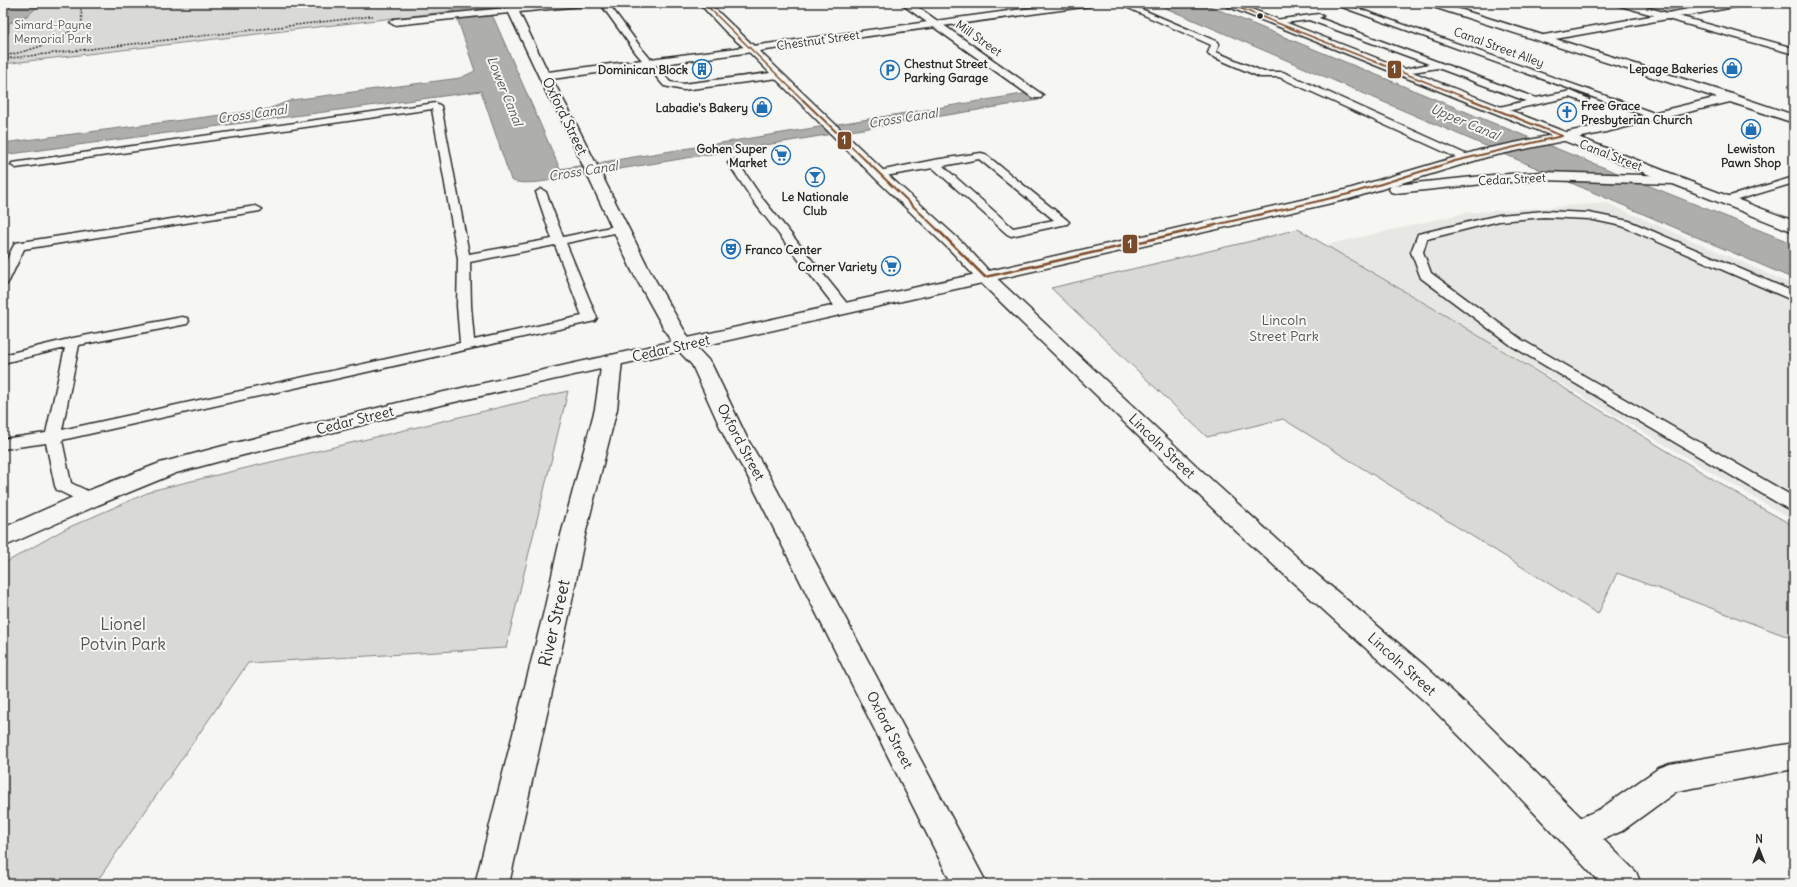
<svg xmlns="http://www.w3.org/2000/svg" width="1797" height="887" viewBox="0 0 1797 887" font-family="Delius,sans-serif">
<rect width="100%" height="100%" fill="#f6f6f2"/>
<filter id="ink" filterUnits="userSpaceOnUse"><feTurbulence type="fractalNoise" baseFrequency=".025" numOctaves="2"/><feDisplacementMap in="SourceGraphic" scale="8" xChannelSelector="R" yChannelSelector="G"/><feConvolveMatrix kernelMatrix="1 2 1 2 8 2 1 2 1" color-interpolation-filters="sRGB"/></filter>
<g filter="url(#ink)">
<path fill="#e7e7e3" d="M1607,203l187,82v236l-468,-276 139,-32z"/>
<path fill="#d9d9d5" stroke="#828280" d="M42,3h409l2,8 -450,53v-24l5,-8 1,-9 19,-8z
M1631,3h76l-46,8z
M1298,229l140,82 311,190 45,25v113l-177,-66 -19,41 -315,-195 -76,18 -156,-149 209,-49z
M568,391l-62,257 -258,15 -153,221h-92v-320l62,-35 89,-39z"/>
<path fill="#aeaeab" stroke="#7a7a78" d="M3,3h39l-14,12 -19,8v9l-6,8z
M452,3h35l73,166 469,-76 10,7 -468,77c-14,2 -48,10 -60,3l-30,-89 -478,64v-12l265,-34 24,-9 168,-22 15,-7z
M1154,3h48l291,120 301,121v35z"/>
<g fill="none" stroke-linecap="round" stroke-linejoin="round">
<g stroke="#2b2b2b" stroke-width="3">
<path id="service" d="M600,3h8l34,46 28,33 13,2 95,-12 4,3 -4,3 -95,12 -19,-4 -28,-33z
M1117,3h10l91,39 1,2 -3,8 48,20h19l187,84 1,2 -1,2h-8l-183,-83h-19l-51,-22 -1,-2 3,-8z
M1331,3h11l315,111 2,2 -2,2h-6z
M1319,14l4,2 -4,2 217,80 35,-7 18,8 -5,3 -14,-5 -72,16 -3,-1 -2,-2 2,-2 31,-7 -88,-33 -38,6v-4l29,-6 -120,-44 -34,4 -4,-2 4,-2z
M436,103l5,3 28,148 83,-15 -16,-47 5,-3 5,3 17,45 57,-12 4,2 2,2 -2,2 -58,12 31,75 -2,3 -533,119 9,43 25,12 3,4 -3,4 -6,2 -6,-2 -27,-13 -2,-4 -9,-43 -43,6v-10l43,-6 19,-85 -62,15v-8l70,-17 109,-21 5,1 2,3 -2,3 -5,1 -103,20 -17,85 398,-87 -3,-37 1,-47 -26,-150 -416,59 -5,-3 1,-2zM555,245l27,71 -108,24 -3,-34 -1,-44z
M981,153l4,1 82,66 2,2 -2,2 -56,12 -4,-2 -74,-66 -54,9 -5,-3 5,-3 55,-11zM979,159l75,61 -41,8 -70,-62z
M733,160l4,1 25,37 87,108 2,3 -2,3h-10l-85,-110 -26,-39z
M1794,177v6l-67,20 -6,-3 2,-2z
M256,206l6,3 -2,2 -236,38 -15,32 -2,3 -4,1v-18l12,-24z
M1544,211l45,2 40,8 165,71v9l-172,-75 -33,-7 -45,-2 -45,4 -72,18 -4,13 8,21 91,67 272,157v14l-6,-2 -276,-163 -91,-68 -10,-26 7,-18 81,-19z"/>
</g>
<g stroke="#2b2b2b" stroke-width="3">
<path id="minor" d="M504,3h10l2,4 36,-4h34l-5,3 -62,6 29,60 204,-26 6,3 -6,3 -200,27 20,37 78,155 41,71 20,21 37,77 21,35 218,409h-35l-205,-409 -21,-35 -34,-75 -19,-20 -41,-74 -72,-155 -11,-18 -40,-85 -115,12 -5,-3 5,-3 112,-11z
M900,3h12l131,92 -2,3h-8z
M1723,3h22l-5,3 -196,35 -5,-3 5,-3z
M612,355l7,2 3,4 -5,48 -32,126 -15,76 -61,273h-34l69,-273 17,-76 34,-126 7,-48 3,-4z
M1794,743v26l-117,22 -55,40 -44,19 -12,-4 -4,-11 4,-11 34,-15 59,-41 11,-4z"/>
</g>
<g stroke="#2b2b2b" stroke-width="3">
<path id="tertiary" d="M1068,3h27l-5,3 -338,46 -6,-3 6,-3z
M1615,3h16l163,45v6l-177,-49z"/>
</g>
<g stroke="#2b2b2b" stroke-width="3">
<path id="secondary" d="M1222,3h14l444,174 2,3 -2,3 -5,1 -5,-1 -446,-178z
M1425,3h15l295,92 2,3 -2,3h-8l-300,-96z
M985,272l6,1 226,212 92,83 116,98 54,50 157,156 5,12h-40l-91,-97 -78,-79 -195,-176 -258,-251 -3,-4 3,-4z"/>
</g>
<g stroke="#2b2b2b" stroke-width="3">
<path id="primary" d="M985,272l6,1 3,4 -3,4 -563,127 -200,51 -52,14 -78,32 -95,42v-19l79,-35 78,-30 63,-17 203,-50z"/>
</g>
<g stroke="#2b2b2b" stroke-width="3">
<path id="trunk" d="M699,3h10l179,172 75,68 26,28 356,-81 135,-40 126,-26 125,-30 63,21v8l-64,-21 -124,30 -119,25 -138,42 -364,83 -6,-1 -28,-30 -73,-70 -130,-130 -23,-20z
M1542,172l133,4 119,45v11l-121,-48 -131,-4 -49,3 -97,10 -5,-1 -2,-3 2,-3 5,-1 97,-10z"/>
</g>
<path stroke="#2b2b2b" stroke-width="1.5" stroke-dasharray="2 1.5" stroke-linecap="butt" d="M3,56c29,-5 57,-15 79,-34l-1,-15 6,-4
M3,59l370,-43"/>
<use href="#service" fill="#f6f6f2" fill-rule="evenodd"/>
<use href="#minor" fill="#f6f6f2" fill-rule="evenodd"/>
<use href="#tertiary" fill="#f6f6f2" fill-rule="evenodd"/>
<use href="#secondary" fill="#f6f6f2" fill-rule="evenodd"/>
<use href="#primary" fill="#f6f6f2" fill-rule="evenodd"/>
<use href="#trunk" fill="#f6f6f2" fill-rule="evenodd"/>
<g stroke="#f6f6f2" stroke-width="3">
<path id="bus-1-far2" d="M704,3l100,98
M1227,3l247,98"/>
</g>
<g stroke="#f6f6f2" stroke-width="4">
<path id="bus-1-far1" d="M803,100l136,131
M1472,100l90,36
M1189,231l160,-37 106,-33 107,-25"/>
</g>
<g stroke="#f6f6f2" stroke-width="5">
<path id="bus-1" d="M938,230l47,47
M985,277l208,-47"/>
</g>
<use href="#bus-1-far2" stroke="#7a4b2a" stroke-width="1.5"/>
<use href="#bus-1-far1" stroke="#7a4b2a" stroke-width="2"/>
<use href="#bus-1" stroke="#7a4b2a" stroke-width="2.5"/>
</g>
</g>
<defs>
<g id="shop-ring" transform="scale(1)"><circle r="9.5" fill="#f6f6f2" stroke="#1f6fb2" stroke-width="1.5"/><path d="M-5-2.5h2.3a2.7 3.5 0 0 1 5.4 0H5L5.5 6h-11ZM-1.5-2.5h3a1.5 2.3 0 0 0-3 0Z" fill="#1f6fb2"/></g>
<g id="building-ring" transform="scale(1)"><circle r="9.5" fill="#f6f6f2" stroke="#1f6fb2" stroke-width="1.5"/><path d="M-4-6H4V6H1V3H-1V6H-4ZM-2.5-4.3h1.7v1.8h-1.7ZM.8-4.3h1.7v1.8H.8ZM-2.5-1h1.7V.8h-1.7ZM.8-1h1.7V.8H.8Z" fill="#1f6fb2"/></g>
<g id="parking-ring" transform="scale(1)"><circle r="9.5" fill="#f6f6f2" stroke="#1f6fb2" stroke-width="1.5"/><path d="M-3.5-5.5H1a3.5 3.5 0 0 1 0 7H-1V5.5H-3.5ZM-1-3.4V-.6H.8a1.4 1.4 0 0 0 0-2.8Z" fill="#1f6fb2"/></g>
<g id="church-ring" transform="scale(1)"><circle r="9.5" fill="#f6f6f2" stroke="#1f6fb2" stroke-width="1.5"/><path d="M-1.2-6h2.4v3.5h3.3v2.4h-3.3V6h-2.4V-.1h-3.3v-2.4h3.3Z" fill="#1f6fb2"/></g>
<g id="supermarket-ring" transform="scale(1)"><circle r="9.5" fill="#f6f6f2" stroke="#1f6fb2" stroke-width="1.5"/><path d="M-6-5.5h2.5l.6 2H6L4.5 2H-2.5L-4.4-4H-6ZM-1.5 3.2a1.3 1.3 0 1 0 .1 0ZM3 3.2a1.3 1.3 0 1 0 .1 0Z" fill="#1f6fb2"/></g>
<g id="bar-ring" transform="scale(1)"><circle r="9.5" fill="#f6f6f2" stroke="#1f6fb2" stroke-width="1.5"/><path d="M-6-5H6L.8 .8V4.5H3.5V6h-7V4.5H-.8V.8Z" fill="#1f6fb2"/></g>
<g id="theatre-ring" transform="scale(1)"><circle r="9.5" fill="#f6f6f2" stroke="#1f6fb2" stroke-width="1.5"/><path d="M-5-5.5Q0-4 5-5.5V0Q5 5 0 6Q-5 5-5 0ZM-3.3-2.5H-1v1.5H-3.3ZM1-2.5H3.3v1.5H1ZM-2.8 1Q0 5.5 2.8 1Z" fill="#1f6fb2"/></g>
</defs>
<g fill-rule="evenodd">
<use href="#shop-ring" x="1732" y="68"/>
<use href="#building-ring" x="702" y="69"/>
<use href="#parking-ring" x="890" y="70"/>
<use href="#shop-ring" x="762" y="107"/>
<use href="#church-ring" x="1567" y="112"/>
<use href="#shop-ring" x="1751" y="129"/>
<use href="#supermarket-ring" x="781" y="155"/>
<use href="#bar-ring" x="815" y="177"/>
<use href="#theatre-ring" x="731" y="249"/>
<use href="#supermarket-ring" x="891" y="266"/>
</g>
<circle fill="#2b2b2b" stroke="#f6f6f2" stroke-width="1.5" cx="1260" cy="16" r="3.5"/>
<g text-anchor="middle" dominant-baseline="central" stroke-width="4" stroke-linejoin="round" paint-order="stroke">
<g font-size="12" fill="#565656" stroke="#f6f6f2">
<text x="53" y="24">Simard-Payne<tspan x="53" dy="14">Memorial Park</tspan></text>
</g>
<g font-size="12" fill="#2b2b2b" stroke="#f6f6f2">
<text transform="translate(979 38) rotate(35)">Mill Street</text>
<text transform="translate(818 40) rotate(-8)">Chestnut Street</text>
<text transform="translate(1499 47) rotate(20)">Canal Street Alley</text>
<text transform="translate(1611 155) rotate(21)">Canal Street</text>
<text transform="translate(1512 179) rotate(-3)">Cedar Street</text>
</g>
<g font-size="12" font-weight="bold" fill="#2b2b2b" stroke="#f6f6f2" text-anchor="end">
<text x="904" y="63" text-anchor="start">Chestnut Street<tspan x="904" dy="14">Parking Garage</tspan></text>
<text x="1718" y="68">Lepage Bakeries</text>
<text x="688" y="69">Dominican Block</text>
<text x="1581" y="105" text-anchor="start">Free Grace<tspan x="1581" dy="14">Presbyterian Church</tspan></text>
<text x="748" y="107">Labadie's Bakery</text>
<text x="767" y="148">Gohen Super<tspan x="767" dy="14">Market</tspan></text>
<text x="1751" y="148" text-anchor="middle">Lewiston<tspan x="1751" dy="14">Pawn Shop</tspan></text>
<text x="815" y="196" text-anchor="middle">Le Nationale<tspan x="815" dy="14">Club</tspan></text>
<text x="745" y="249" text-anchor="start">Franco Center</text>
<text x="877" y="266">Corner Variety</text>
</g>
<g font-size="13" font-style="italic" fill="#525251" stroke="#f6f6f2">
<text transform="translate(505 91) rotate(68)">Lower Canal</text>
<text transform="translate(252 114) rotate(-8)">Cross Canal</text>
<text transform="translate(903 118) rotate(-9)">Cross Canal</text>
<text transform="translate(1465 122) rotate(23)">Upper Canal</text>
<text transform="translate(583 171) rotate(-9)">Cross Canal</text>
</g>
<g font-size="14" fill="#2b2b2b" stroke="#f6f6f2">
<text transform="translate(565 116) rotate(64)">Oxford Street</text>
<text transform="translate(671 348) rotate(-13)">Cedar Street</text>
<text transform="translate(355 420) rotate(-14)">Cedar Street</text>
<text transform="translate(741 442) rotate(62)">Oxford Street</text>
<text transform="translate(1162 446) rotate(44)">Lincoln Street</text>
<text transform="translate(1402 664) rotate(42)">Lincoln Street</text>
<text transform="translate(890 730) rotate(63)">Oxford Street</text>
</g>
<g font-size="14" fill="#565656" stroke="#f6f6f2">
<text x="1284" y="320">Lincoln<tspan x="1284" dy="16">Street Park</tspan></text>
</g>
<g font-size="17" fill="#2b2b2b" stroke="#f6f6f2">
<text transform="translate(554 623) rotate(-77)">River Street</text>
</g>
<g font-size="17" fill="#565656" stroke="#f6f6f2">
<text x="123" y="624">Lionel<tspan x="123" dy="20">Potvin Park</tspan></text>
</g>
</g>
<g stroke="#f6f6f2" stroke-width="1.5">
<rect x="1387" y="60" width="15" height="19" rx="4" fill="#7a4b2a"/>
<rect x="837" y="131" width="15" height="19" rx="4" fill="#7a4b2a"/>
<rect x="1122" y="234" width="16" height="20" rx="4" fill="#7a4b2a"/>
</g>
<g font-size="11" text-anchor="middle" font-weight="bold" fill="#fff">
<text x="1394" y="73">1</text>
<text x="844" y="144">1</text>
<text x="1130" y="248">1</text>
</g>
<rect width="1797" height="887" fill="none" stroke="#f6f6f2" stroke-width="16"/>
<rect x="8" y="8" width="1781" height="871" fill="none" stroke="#2b2b2b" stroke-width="1.5" filter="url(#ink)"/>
<g transform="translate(1759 849)" stroke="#f6f6f2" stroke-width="3" paint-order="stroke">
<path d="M0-3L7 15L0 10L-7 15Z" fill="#2b2b2b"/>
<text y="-6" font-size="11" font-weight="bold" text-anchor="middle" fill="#2b2b2b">N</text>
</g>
</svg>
